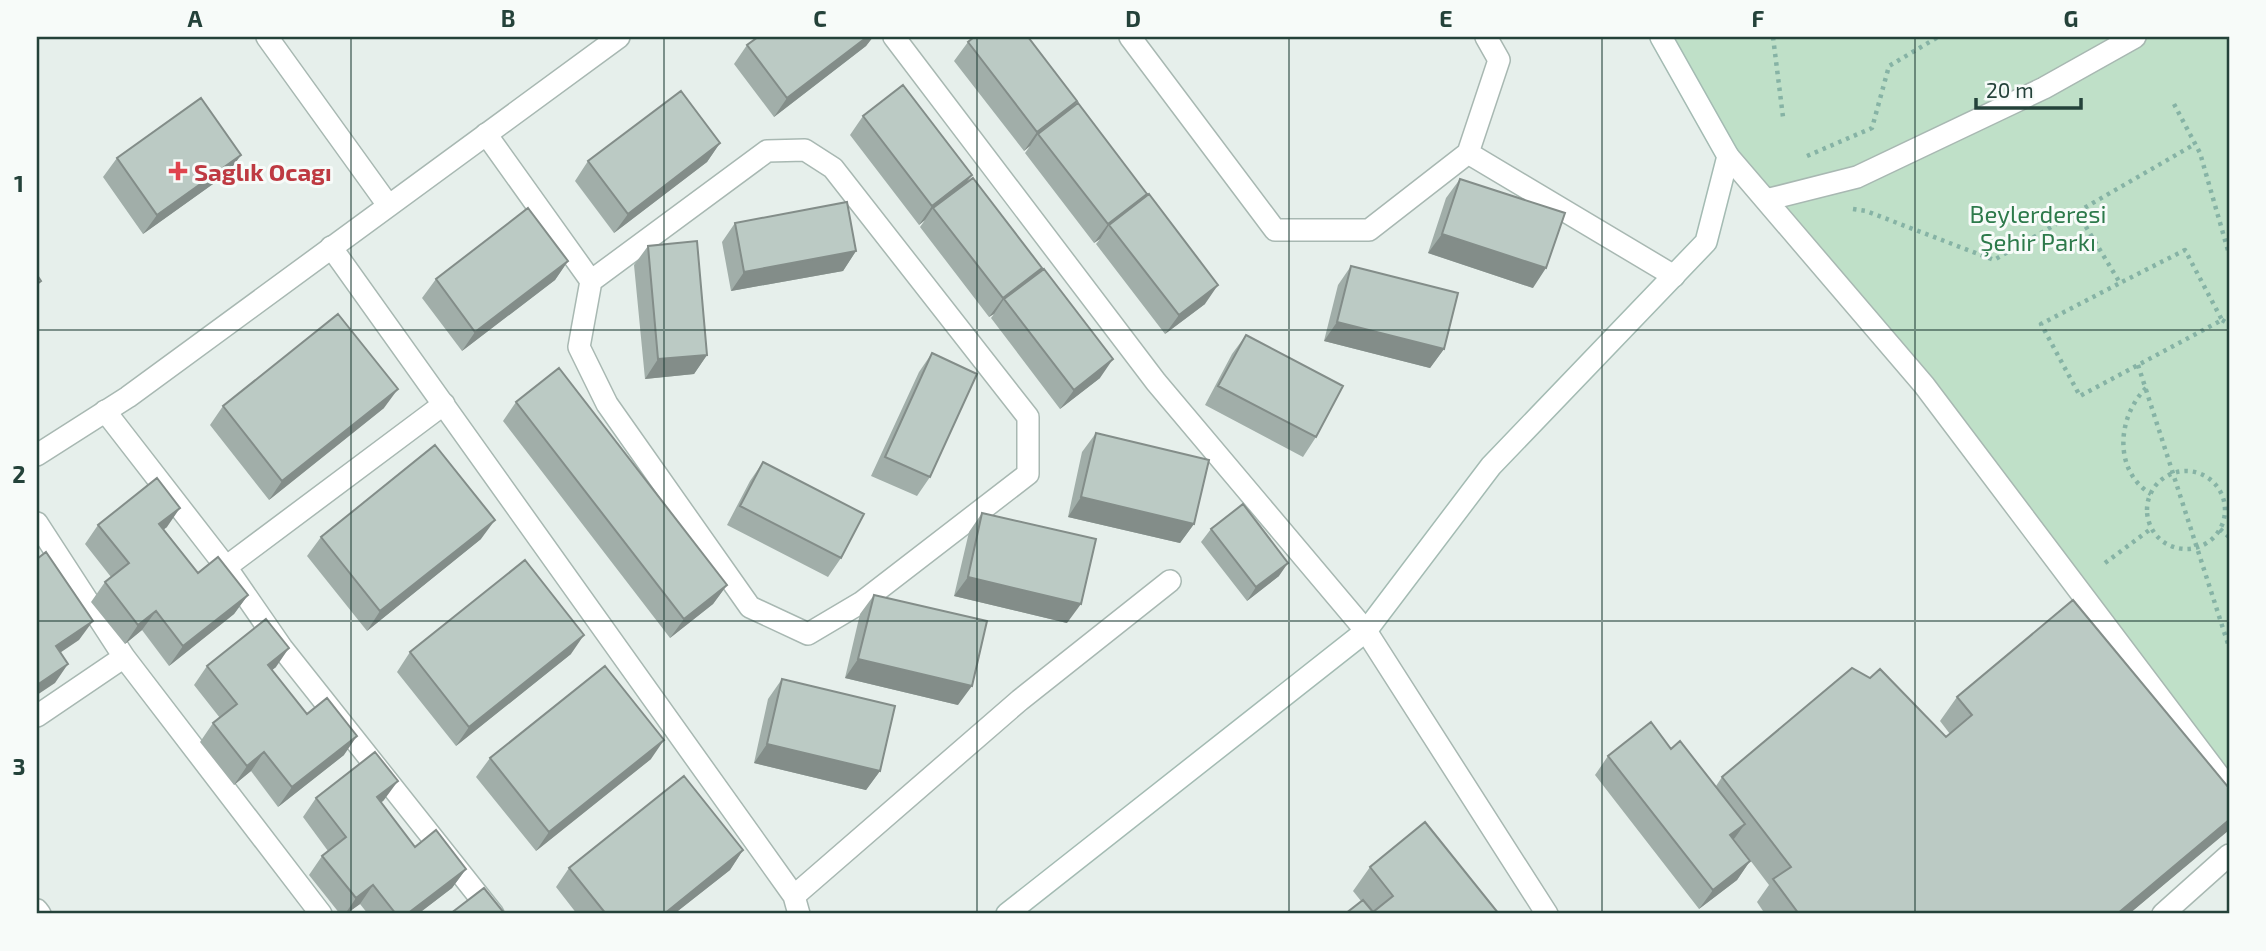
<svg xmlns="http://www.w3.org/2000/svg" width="2266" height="951" viewBox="0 0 2266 951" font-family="'Exo 2',sans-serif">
<rect width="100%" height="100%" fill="#e6efeb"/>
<path fill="#bfe0c8" d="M1661,37h568v752l-305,-404 -196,-229z"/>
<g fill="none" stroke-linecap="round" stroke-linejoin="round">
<g stroke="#a8b8b2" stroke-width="24">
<path id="minor" d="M1130,37l145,193h94l99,-77 206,123
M486,134l105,147 -12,66 28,57 143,203 58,27 54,-32 166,-128v-57l-195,-249 -28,-18 -38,1 -176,130
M1468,153l31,-93 -13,-23
M1728,156l196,229 305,404
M1766,200l91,-23 187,-89 91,-51
M331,247l463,649 5,18
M105,411l121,156 56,81 211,266
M37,523l87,134 197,257
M226,567l218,-163
M37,716l87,-59
M794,896l226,-196 150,-119
M37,910l3,4
M2163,914l66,-59"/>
</g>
<g stroke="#a8b8b2" stroke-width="24">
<path id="tertiary" d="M267,37l121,168
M894,37l262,345 210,249 181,283
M37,455l91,-58 491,-360"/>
</g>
<g stroke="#a4bbb3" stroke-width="24">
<path id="secondary" d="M1007,914l359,-283 125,-165 215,-224 22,-86 -67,-119"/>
</g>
<path stroke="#86b3a5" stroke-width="4.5" stroke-dasharray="3.5 5" stroke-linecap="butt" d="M1773,37l10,80
M2174,104l26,49 29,101
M1807,156l65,-28 17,-62 49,-29
M1853,209l13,2 128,49 201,-116
M2077,212l43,71 -79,41 39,72 142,-76 -37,-70 -65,33
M2222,320l7,4
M2138,365l91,282
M2146,388c-29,29 -33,83 5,106
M2147 510a39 39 0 1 1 78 0a39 39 0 1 1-78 0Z
M2220,529l9,8
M2105,563l47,-35"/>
<use href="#minor" stroke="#fff" stroke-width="21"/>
<use href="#tertiary" stroke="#fff" stroke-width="21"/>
<use href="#secondary" stroke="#fff" stroke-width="21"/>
</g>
<path fill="#a1aea9" d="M758,37h115l-7,9 -92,71 -40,-53 13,-19z
M968,42l109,59 -6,7 73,90 61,106 -40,30 -69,-90 4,-5 -6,4 -69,-90 5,-7 -6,5 -70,-90z
M863,116l104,66 75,86 -3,5 61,105 -40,31 -69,-91 3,-4 -5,3 -69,-90 5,-7 -6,5 -69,-90z
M720,143l-13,19 -93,71 -39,-52 13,-20z
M241,155l-14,19 -84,60 -40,-57 14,-19z
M1460,179l73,109 -105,-35 18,-55z
M735,223l121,28 -13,20 -112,20 -9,-49z
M648,246l59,109 -13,19 -49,5 -11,-114z
M568,261l-13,19 -93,71 -40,-53 14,-19z
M1351,266l93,83 -14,19 -106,-27 14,-56z
M1246,335l70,102 -13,20 -98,-52 27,-51z
M932,353l-2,124 -13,19 -46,-20 48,-104z
M516,402l211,183 -14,19 -43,34 -167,-217z
M223,406l161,2 -115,92 -59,-75z
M1096,433l98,91 -14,19 -112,-26 14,-65z
M763,462l78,96 -13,19 -101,-52 23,-44z
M982,513l85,110 -113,-27 15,-64z
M98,525l69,2 -3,2 34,44 50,22 -14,19 -65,52 -27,-36 -17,14 -34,-42 14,-20 6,-5 -26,-33z
M1211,529l68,47 -32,25 -46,-59z
M321,537l160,2 -114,92 -60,-75z
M874,595l84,110 -113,-27 15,-64z
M410,652l161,2 -115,92 -59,-74z
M207,666l69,1 -4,3 35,44 37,41 -66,52 -27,-36 -17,14 -34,-43 13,-19 7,-5 -26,-33z
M782,679l98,92 -14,19 -112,-27 14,-64z
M1957,697l272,91v41l-100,85h-364l-8,-12 12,-17 -35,-46v1l16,21 -13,19 -38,29 -104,-134 13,-19 63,-7 45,37 6,-9 224,-40 4,-3 -10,-13z
M490,758l161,1 -115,92 -60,-74z
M316,798l68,2 -3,3 34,44 51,22 -14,19 -34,26h-50l-8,-10 -14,10h-6l-31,-39 13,-19 6,-5 -25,-34z
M743,850l-13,20 -56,44h-97l-21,-27 13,-19z
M1370,867l129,47h-154l16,-13 -8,-10z"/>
<path fill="#838d89" d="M867,37h6l-7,9 -92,71 13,-19z
M1077,101l-14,19 -25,14 -8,12 -6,5 13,-19z
M720,143l-13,19 -93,71 14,-19z
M241,155l-14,19 -84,60 14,-19z
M972,175l-14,19 -25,14 -8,12 -6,5 13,-19z
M1147,194l-13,19 -25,12 -9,14 -6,4 14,-19z
M1442,234l104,34 -13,20 -105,-35z
M856,251l-13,20 -112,20 13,-19z
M568,261l-13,19 -93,71 13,-19z
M1042,268l-13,19 -25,12 -10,15 -5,3 14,-19z
M1218,285l-13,19 -40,30 14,-19z
M1337,322l107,27 -14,19 -106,-27z
M707,355l-13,19 -49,5 13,-20z
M1113,359l-13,19 -40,31 14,-19z
M398,389l-14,19 -115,92 13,-19z
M1081,497l113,27 -14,19 -112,-26z
M180,508l-13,19 -21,16 13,-19z
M495,520l-14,19 -114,92 13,-20z
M1288,563l-9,13 -32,25 9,-14z
M968,577l113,27 -14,19 -113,-27z
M727,585l-14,19 -43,34 14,-19z
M248,595l-14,19 -65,52 14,-20z
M156,611l-14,19 -17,14 13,-19z
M93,621l-14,19 -37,25 14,-19z
M584,635l-13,19 -115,92 13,-19z
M289,648l-13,19 -21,17 13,-19z
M858,659l114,27 -14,19 -113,-27z
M68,664l-13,19 -18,12v-10z
M357,736l-13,19 -66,52 14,-20z
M664,740l-13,19 -115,92 13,-19z
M767,744l113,27 -14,19 -112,-27z
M264,752l-13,19 -17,14 13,-19z
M398,781l-14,19 -21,16 14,-19z
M2229,820v9l-1,2 -99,83h-12z
M1745,824l-14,19 -1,-8z
M743,850l-13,20 -56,44h-10z
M1750,861l-13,19 -38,29 14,-19z
M466,869l-14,19 -34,26h-11z
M373,885l-13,19 -14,10h-1l11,-16z"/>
<path fill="#bbcac4" stroke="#838d89" stroke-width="2" d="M758,37h109l-80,61 -40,-53z
M974,37h54l49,64 -40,31 -69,-90z
M903,85l69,90 -40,31 -69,-90z
M681,91l39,52 -92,71 -40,-53z
M201,98l40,57 -84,60 -40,-57z
M1078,103l69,91 -39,30 -70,-90z
M973,178l69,90 -39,30 -70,-90z
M1460,179l105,34 -19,55 -104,-34z
M1149,194l69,91 -39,30 -70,-90z
M847,202l9,49 -112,21 -9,-49z
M528,208l40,53 -93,71 -39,-53z
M697,241l10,114 -49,4 -10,-113z
M1351,266l107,27 -14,56 -107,-27z
M1044,269l69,90 -39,31 -70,-91z
M37,275l4,6 -4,3z
M338,314l60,75 -116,92 -59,-75z
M1246,335l97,51 -27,51 -98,-51z
M932,353l45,21 -47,103 -45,-20z
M559,368l168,217 -43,34 -168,-217z
M1096,433l113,27 -15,64 -113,-27z
M435,445l60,75 -115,91 -59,-74z
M763,462l101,52 -23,44 -101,-52z
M157,478l23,30 -21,16 39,49 20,-16 30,38 -65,51 -27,-35 -18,14 -33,-43 24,-19 -31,-38z
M1243,504l45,59 -32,24 -45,-58z
M982,513l114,26 -15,65 -113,-27z
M46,552l47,69 -37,25 12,18 -31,21v-126z
M525,560l59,75 -115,92 -59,-75z
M874,595l113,26 -15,65 -114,-27z
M2073,600l156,188v32l-112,94h-318l-26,-35 18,-12 -69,-90 130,-109 18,10 10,-9 66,68 26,-22 -15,-18z
M266,619l23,29 -21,17 39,49 20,-16 30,38 -65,51 -28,-35 -17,14 -34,-43 24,-19 -30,-38z
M605,666l59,74 -115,92 -59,-74z
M782,679l113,27 -15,65 -113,-27z
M1651,722l20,27 9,-8 65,83 -15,11 20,26 -37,29 -105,-134z
M375,752l23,29 -21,16 38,50 21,-17 30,39 -59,45h-11l-23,-29 -17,13 -34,-42 24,-19 -30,-39z
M684,776l59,74 -79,64h-58l-37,-46z
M1425,822l74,92h-154l18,-14 10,12 20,-16 -23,-29z
M484,888l21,26h-55z"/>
<path fill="none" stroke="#24423a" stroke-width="2" stroke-opacity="0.55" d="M351,37v877M664,37v877M977,37v877M1289,37v877M1602,37v877M1915,37v877M37,330h2192M37,621h2192"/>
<path fill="#e0444e" stroke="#f7fbf9" stroke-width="2.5" d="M174.5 160.5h7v7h7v7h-7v7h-7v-7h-7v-7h7z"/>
<g text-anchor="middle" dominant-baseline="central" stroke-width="6" stroke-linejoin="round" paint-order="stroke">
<g font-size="24" font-weight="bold" fill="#be3a42" stroke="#f7fbf9" text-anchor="start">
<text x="194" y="171">Saglık Ocagı</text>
</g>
<g font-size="24" fill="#2d7a4b" stroke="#f7fbf9">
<text x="2038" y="213">Beylerderesi<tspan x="2038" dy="28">Şehir Parkı</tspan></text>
</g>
</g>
<rect width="2266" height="951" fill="none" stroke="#f7fbf9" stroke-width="77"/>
<path d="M1976 98v10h105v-10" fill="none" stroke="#24423a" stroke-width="3.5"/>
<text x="1986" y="98" font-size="21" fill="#24423a" stroke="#f7fbf9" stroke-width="5" paint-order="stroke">20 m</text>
<rect x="38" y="38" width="2190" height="874" fill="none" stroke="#24423a" stroke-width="2.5"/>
<g font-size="23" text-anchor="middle" font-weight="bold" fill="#24423a">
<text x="195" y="27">A</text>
<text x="508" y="27">B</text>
<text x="820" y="27">C</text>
<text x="1133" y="27">D</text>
<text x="1446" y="27">E</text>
<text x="1758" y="27">F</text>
<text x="2071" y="27">G</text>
<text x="19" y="192">1</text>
<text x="19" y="483">2</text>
<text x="19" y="775">3</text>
</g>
</svg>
